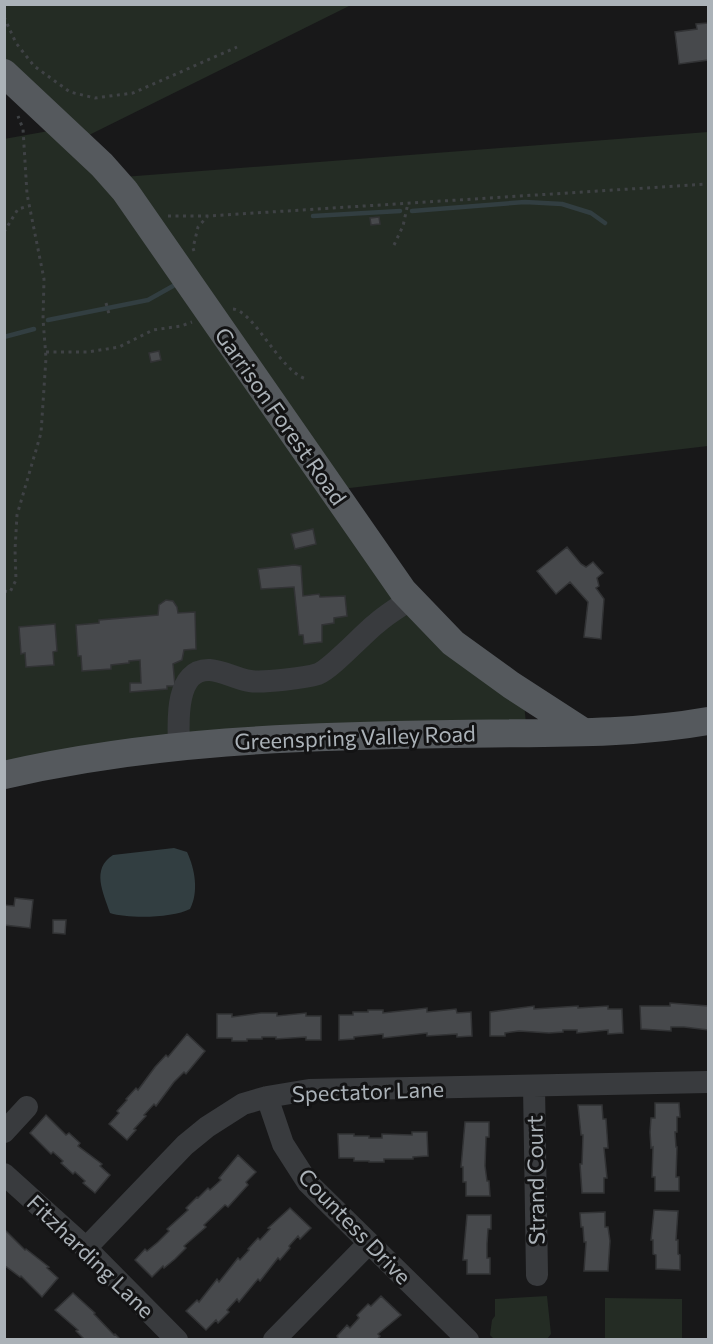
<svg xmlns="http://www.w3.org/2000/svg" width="713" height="1344" viewBox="0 0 713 1344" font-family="Commissioner,sans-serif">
<rect width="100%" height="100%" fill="#181819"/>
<path fill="#242c24" d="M5,4l346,1 -266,132 38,40 585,-45v314l-384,45 200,213 2,19 -521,43 -1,-627 67,-12 -66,-66z
M547,1296l4,38 -4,5h-53l-4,-4 2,-15 3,-4v-17z
M605,1298l77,1v40h-77z"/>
<path fill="#323e41" d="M174,848l13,4c8,17 12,40 3,57 -17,9 -61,10 -80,4 -7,-21 -19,-44 3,-58z"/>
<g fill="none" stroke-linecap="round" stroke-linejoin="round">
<path stroke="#323e41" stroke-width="4.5" d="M412,211l113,-9 37,2 29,9 14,10
M313,216l87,-5
M48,320l100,-20 25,-14
M4,337l30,-8"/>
</g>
<path fill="#47494c" stroke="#323335" stroke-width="1.5" d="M708,20v40l-29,4 -4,-32 22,-3 -1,-5 12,-1z
M379,217l1,7 -9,1 -1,-7z
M159,351l2,9 -10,2 -2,-9z
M313,529l3,15 -21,5 -4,-15z
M567,547l14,17 5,3 7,-5 10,11 -6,5 2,8 -3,2 8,11 -3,40 -17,-2 4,-35 -18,-20 -14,12 -19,-23z
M294,565l7,1 2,30 16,-2 1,3 25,-1 2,20 -13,2v5l-12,2v17l-18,2 -1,-9h-4l-5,-48 -33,2 -3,-20z
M166,600l7,1 4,6 1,6 17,-1 1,37 -12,1 -2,10 -9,4 2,22h-8v3l-37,3v-9h11l-1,-23 -11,1v2l-18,2v4l-29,2 -1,-15h-3l-2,-31 23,-2v-3l59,-5 1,-10z
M55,624l2,27 -4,1 1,13 -28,2 -1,-14 -4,1 -2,-27z
M15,898l18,2 -3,28 -26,-3v-20l10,1z
M53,920h13l-1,14 -12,-1z
M670,1003l38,3v24l-24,-3h-13v4l-30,-2 -1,-23h30z
M534,1006v3l44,-3v2l30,-2v3h14l1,24 -15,1v-4l-31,3v-3h-14v2l-14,1 -30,-2 -14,2v3h-15v-24z
M427,1008v4l29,-3 1,4 14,-1 1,24 -15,1v-3l-30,2v-3l-44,5v-4l-29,3v2l-15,1v-25h14v-3h15v-2h15v3z
M261,1013h16v3l29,-3v3h15v24h-15v-3l-30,2v-2h-14v2h-15v2h-15v-3h-15v-24h15v3z
M187,1034l18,17 -19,23 -2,-2 -10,10 -18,24 -2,-2 -10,11 2,1 -12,13 2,1 -9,10 -18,-16 10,-11 -2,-2 10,-11 -1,-1 10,-11 2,2 17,-23 11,-12 2,2z
M655,1103h24l1,14h-3v15h-2l1,15h1l-1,30h3v14h-24v-14h-3l1,-30 -2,1 -1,-16 1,-14h4z
M578,1105h24l1,14h3l2,29h-4l3,30h-3v15h-22l-2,-29h2l1,-29h-2z
M46,1115l20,20 3,-2 11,10 -2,3 24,18 -2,2 10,9 -15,18 -12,-10 2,-2 -10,-9 -2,2 -12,-11 2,-2 -10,-9 -2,2 -21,-21z
M465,1122h24v15h-3l-1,29 2,15h2l1,15h-24v-14h-3v-15h-2z
M412,1132h15l1,24 -15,1v2h-29v3h-15v-1h-15v-3h-15l-1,-24h16v2h15v2h13v-4l30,1z
M238,1155l18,17 -10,10 2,3 -20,22 -3,-2 -21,20 2,2 -22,19 2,2 -11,11 -11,9 -1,-2 -11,11 -17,-17 10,-11 2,2 11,-9 11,-11 -2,-2 21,-19 -2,-2 11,-11 1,1 10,-10 2,2 11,-10 -2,-2z
M290,1208l21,20 -11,11 -2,-3 -9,10 1,2 -10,12 -2,-2 -18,23 -2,-2 -19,23 -2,-3 -10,11 2,2 -11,11 -2,-3 -10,10 -20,-19 11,-11 2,2 18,-23 2,3 19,-24 2,2 9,-10 -1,-1 10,-11 2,2 10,-11 -2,-1z
M654,1210l24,1 -2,29h2v14l2,1v15l-24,-1v-14l-3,-1v-14h-2z
M605,1212v15h3l2,14 -2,30h-24l2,-29h-2l-1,-15h-2l-1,-14z
M467,1215h24v14h-3l-1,15v14h3v16h-23v-14h-4z
M4,1229l21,21 1,-1 23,18 -2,1 11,10 -16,19 -21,-21 -1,1 -16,-12z
M73,1293l22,20 -1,1 20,21 1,-1 6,6h-36l-9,-9 2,-1 -23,-20z
M381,1296l20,19 -23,19 2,2 -3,4h-41l2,-3 -1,-1 10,-11 3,3 9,-10 -2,-3 11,-11 3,2z"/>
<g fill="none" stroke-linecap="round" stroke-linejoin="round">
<path stroke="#3f4245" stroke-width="3" stroke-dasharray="3 4.5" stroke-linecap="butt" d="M4,17l12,26 18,23 36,26 25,6 38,-5 104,-46
M168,216h40l500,-32
M4,232l14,-23 11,-3
M394,245l9,-19 5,-23
M194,251l-1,-3 5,-21 9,-10
M106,303l3,11
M233,309c21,2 47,62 73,70
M46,352h42l31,-5 34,-17 28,-4 11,-4
M4,591l6,1 6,-12 -1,-30 2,-35 24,-82 5,-75 -3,-39 1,-40 -17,-85 -4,-65 -5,-13"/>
<path stroke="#393b3e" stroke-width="22" d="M179,745c-1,-23 -4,-77 31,-75 14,1 26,9 40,11 13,2 55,-3 68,-7 13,-5 46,-41 59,-51 10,-9 22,-16 34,-24
M534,1086l3,189
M267,1097l16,47 25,39 160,157
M4,1132l23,-25
M4,1174l82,74 91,92
M86,1248l99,-103 22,-18 36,-23 24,-7 42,-7 399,-8
M274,1340l95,-97"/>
<path stroke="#55595d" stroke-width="28" d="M4,73l98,92 23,26 278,400 50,52 58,42 71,46
M4,775c148,-34 295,-39 447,-41 85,-2 173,2 257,-13"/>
</g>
<g text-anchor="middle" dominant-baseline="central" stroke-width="6" stroke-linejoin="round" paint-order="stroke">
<g font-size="22" fill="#abb2b8" stroke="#131314">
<text transform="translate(281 416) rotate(55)">Garrison Forest Road</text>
<text transform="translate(355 737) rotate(-2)">Greenspring Valley Road</text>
<text transform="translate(368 1091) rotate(-2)">Spectator Lane</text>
<text transform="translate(535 1180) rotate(-91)">Strand Court</text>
<text transform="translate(355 1226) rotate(46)">Countess Drive</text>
<text transform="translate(91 1256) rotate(44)">Fitzharding Lane</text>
</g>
</g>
<rect width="713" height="1344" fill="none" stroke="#abb2b8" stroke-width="12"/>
</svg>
